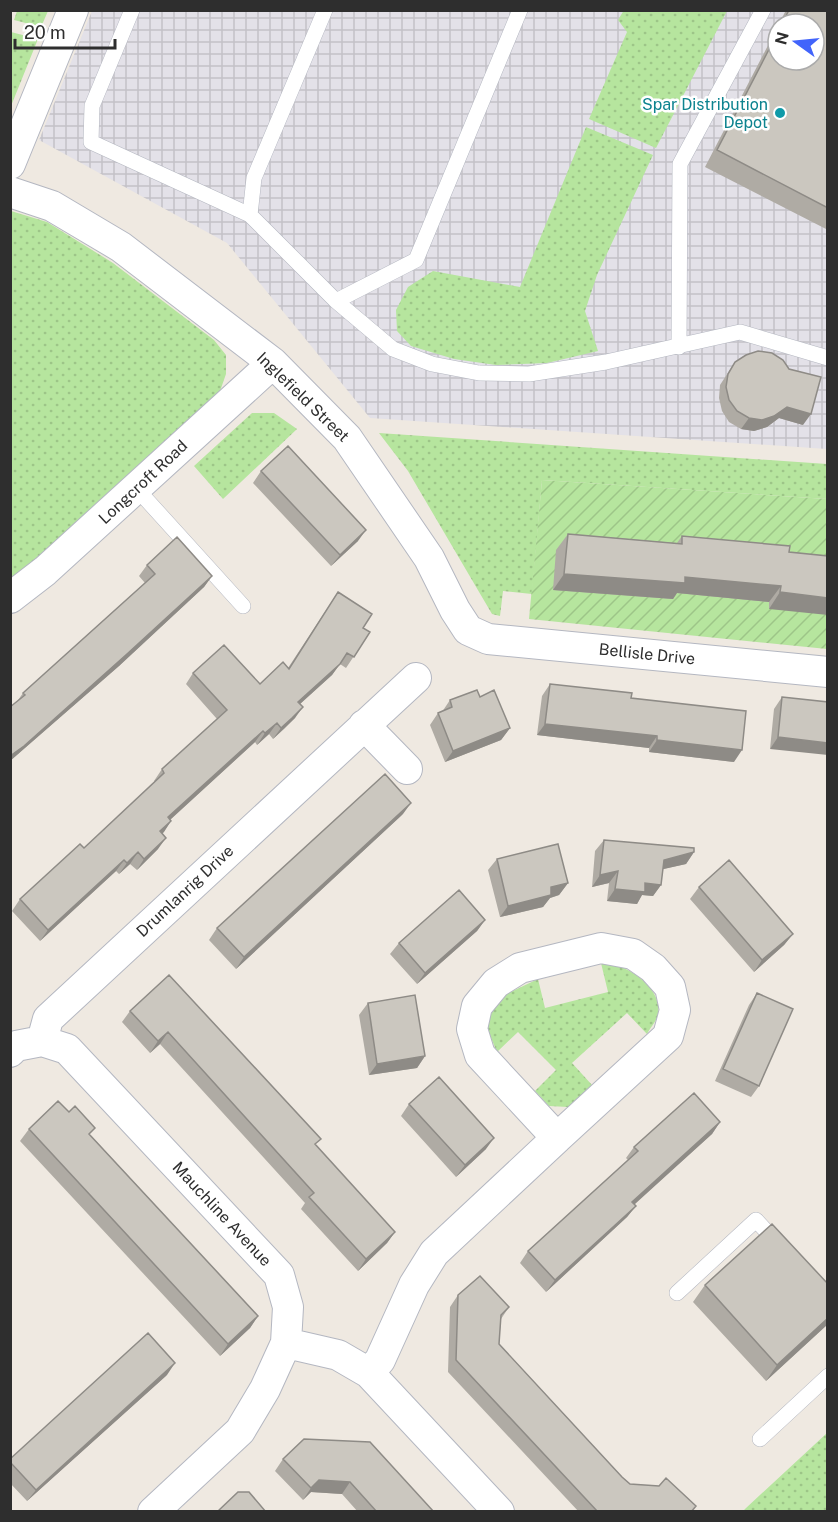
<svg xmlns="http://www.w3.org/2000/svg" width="838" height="1522" viewBox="0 0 838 1522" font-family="'Public Sans',sans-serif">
<defs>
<pattern id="industrial-grid" width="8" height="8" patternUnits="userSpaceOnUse" patternTransform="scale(1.5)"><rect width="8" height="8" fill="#e3e1e8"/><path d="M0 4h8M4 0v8" fill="none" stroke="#c3c1c7"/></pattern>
<pattern id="grass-dots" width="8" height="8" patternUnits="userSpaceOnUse" patternTransform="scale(1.5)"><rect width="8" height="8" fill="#b6e59e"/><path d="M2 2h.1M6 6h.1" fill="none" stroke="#9dc588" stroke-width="1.8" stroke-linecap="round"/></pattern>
<pattern id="garden-furrows" width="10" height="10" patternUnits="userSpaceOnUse" patternTransform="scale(1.5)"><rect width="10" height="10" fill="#b6e59e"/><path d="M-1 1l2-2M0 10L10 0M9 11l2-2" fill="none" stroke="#9dc588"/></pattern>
</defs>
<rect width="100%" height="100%" fill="#efe9e1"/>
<path fill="url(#industrial-grid)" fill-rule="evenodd" d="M92,11h735v438l-457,-31 -143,-175 -188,-103zM778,24h36v36h-36z"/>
<path fill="url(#grass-dots)" d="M624,10l103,1 -71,137 -67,-29 38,-87 -9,-12z
M17,11h31l-7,16 -27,-7z
M11,32l27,7 -27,67 -1,-74z
M586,127l67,28 -56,120 -12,36 13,40 -51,12 -51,2 -42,-6 -43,-13 -14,-15 -1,-21 12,-23 25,-16 87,16z
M11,211l36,11 66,41 101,77 12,15v19l-7,20 -208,189z
M252,413h22l23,16 -74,70 -29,-33z
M379,433l448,31v35l-285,-19 -10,114 -29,-3 -3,25 -8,-2 -84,-143z
M601,963c6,1 12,1 18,3 19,7 43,26 39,48 -1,7 -8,14 -11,20l-20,-21 -55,50 20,22 -24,22 -19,-1 -14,-15 21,-21 -38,-38 -21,20 -11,-26 12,-28 40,-19 7,29 63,-16z
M827,1433v78h-84l3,-3z"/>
<path fill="url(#garden-furrows)" d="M542,480l285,19v150l-298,-30z"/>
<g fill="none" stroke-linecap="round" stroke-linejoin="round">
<g stroke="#b4b7c1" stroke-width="16">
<path id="service" d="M132,10l-40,96 -1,36 159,73
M325,10l-71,168 -4,37 86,86 80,-41 104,-250
M336,301l57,48 39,15 47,9 50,1 77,-12 134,-30 88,26
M679,347l1,-183 83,-154
M136,488l107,118
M677,1293l79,-73 23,25
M760,1439l68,-63"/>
</g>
<g stroke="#b4b7c1" stroke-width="32">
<path id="minor" d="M10,164l63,-154
M10,192l42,14 69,41 152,116 74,75 82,120 26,52 13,20 20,9 340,33
M10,598l35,-27 228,-208
M364,725l43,44
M42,1041l25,8 212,226 9,32 -2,36 -21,46 -25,42 -87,81
M10,1052l6,-6 26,-5 6,-22 368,-341
M286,1343l52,12 31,18 130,139
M369,1373l11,-13 34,-75 20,-32 123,-115 -77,-83 -8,-26 5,-23 19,-23 24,-15 81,-20 32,6 20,14 17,19 5,23 -7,26 -111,102"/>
</g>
<use href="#service" stroke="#fff" stroke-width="15"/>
<use href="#minor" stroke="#fff" stroke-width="30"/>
</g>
<path fill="#afaba4" d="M786,10h42v220l-123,-63 73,-141v34l36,-36h-35z
M735,362l68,63 -24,-7 -12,9 -13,4 -13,-2 -12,-7 -7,-11 -3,-13 1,-13z
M261,471l97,70 -27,25 -78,-83z
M568,534l109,9 5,-7 107,16 39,4 -59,53v-7l-92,-9 -4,6 -120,-9 3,-40z
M147,565l65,11 -8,11 -85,79 -109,95v-54l6,-4 7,-10 122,-110 -6,-7z
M338,592l25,36 7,4 -24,36 -6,-4 -8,11 -32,29 -5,14 -11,11 -11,10 -4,-5 -12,11 -2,-3 -85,78 1,1 -9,13 -4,15 -21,21 -7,-6 -11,10 -3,-3 -76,70 -28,-30 8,-12 64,-51 71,-66 -1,-1 8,-12 55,-50 -31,-35 7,-11 67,11 28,-16z
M550,684l81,14 103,64 -85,-10v-4l-112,-13 5,-39z
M480,697l30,31 -9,12 -56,22 -15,-37 8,-12 4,-1 8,-12z
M782,697l46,5 -58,47 4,-40z
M403,814l-167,155 -27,-29 8,-12z
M604,840l90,12 -8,12 -23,5 -2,16 -8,11 -11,-1 -5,9 -30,-3 2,-18 -17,4 3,-36z
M497,859l71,24 -9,12 -9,3 -7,9 -43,10 -12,-47z
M699,887l94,47 -9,11 -30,27 -64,-73z
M485,920l-8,11 -60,53 -27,-30 9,-11z
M169,975l147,171 79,86 -8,11 -29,28 -57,-62 4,-6 -145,-159 -10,9 -28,-31 8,-11z
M757,993l2,93 -8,11 -36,-16 34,-76z
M368,1003l57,53 -8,12 -48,7 -10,-60z
M409,1104l77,45 -30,28 -55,-61z
M69,1112l189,204 -8,12 -30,28 -200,-215 9,-12z
M720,1122l-8,12 -78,70 2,2 -9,11 -81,75 -26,-29 8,-12 100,-91 -2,-2 8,-11z
M828,1284v40l-62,57 -73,-79 12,-17z
M458,1295l51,12 -8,12 -2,25 123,133 8,7 63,28h-114l-131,-140 2,-65z
M167,1375l-140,126 -17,-18v-24z
M283,1459l151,53h-76l-16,-18 -31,-2 -8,8 -28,-29z"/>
<path fill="#8e8b86" d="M787,407l24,7 -8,11 -24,-7 -12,9 -13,4 -13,-2 8,-11z
M366,530l-8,11 -27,25 9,-11z
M564,574l121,3 96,9 -12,16 -92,-9 -4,6 -120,-9z
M212,576l-8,11 -85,79 -109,95v-5z
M780,592l48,6v17l-59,-6z
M340,664l-8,11 -42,38 8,-11z
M303,707l-8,11 -22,21 8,-11z
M277,723l-8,11 -12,11 8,-12z
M545,724l112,12 -8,12 -112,-13z
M510,728l-9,12 -56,22 8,-11z
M263,731l-8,11 -95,87 8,-12z
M778,737l50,6v12l-58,-6z
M657,740l85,10 -8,12 -85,-10z
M411,803l-8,11 -167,155 8,-12z
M171,821l-7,11 -12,11 8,-12z
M166,838l-8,11 -21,21 7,-11z
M138,852l-8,12 -11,10 8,-11z
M694,852l-8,12 -31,7 9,-11z
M124,860l-8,11 -76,70 8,-11z
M618,871l-9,12 -17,4 8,-12z
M568,883l-9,12 -9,3 -7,9 -43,10 8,-11 43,-19z
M645,883l16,2 -8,11 -11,-1 -5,9 -30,-3 8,-12z
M485,920l-8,11 -60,53 8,-11z
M793,934l-9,11 -30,27 8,-12z
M168,1032l-8,12 -10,9 8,-12z
M425,1056l-8,12 -48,7 8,-11z
M720,1122l-8,12 -88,80 8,-12z
M494,1138l-8,11 -30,28 9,-12z
M636,1206l-9,11 -81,75 9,-12z
M395,1232l-8,11 -29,28 8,-12z
M258,1316l-8,12 -30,28 8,-12z
M828,1318v6l-62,57 11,-16z
M175,1363l-8,12 -140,126 9,-11z
M319,1480l31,2 -8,12 -31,-2 -8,8 8,-12z"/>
<path fill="#cbc7bf" stroke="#8e8b86" stroke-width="1.5" d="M789,10h39v198l-111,-58 61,-118v28h36v-36h-32z
M758,351l14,2 11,7 6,9 32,8 -10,37 -24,-7 -13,9 -12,4 -13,-2 -12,-7 -8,-11 -3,-13 2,-13 7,-12 11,-7z
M288,446l78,84 -26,25 -79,-84z
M568,534l114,10v-8l108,10 -1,6 39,4v42l-48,-6 1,-6 -96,-9v6l-121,-9z
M177,537l35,39 -85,78 -103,92 -14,10v-49l15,-12 -2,-2 132,-119 -8,-9z
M338,592l34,22 -9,14 7,4 -16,25 -7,-4 -7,11 -42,38 5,5 -11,11 -11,10 -4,-5 -12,10 -2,-2 -95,86 3,4 -11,10 6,7 -22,21 -6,-7 -11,11 -3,-3 -76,70 -28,-31 60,-55 4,4 80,-75 -2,-4 65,-59 -34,-37 31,-28 36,39 23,-22 6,7z
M550,684l82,9 -1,5 115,13 -4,39 -85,-10v-4l-112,-12z
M477,690l3,7 14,-7 16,38 -57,23 -15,-38 14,-6 -2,-7z
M782,697l46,5v41l-50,-6z
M385,774l26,29 -167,154 -27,-29z
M604,840l90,8v4l-30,8 -3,25 -16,-2v9l-30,-3 3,-18 -18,4z
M558,844l10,39 -17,4v8l-43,11 -11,-47z
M729,860l64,74 -31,26 -63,-73z
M459,890l26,30 -60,53 -26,-30z
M169,975l152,164 -6,5 80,88 -29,27 -57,-62 5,-4 -146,-161 -10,9 -28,-30z
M757,993l36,16 -34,77 -36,-17z
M415,995l10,61 -48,8 -9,-61z
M439,1077l55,61 -29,27 -56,-61z
M694,1093l26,29 -88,80 4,4 -81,74 -27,-29 110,-100 -4,-4z
M58,1101l11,11 6,-6 20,22 -6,6 169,182 -30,28 -199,-215z
M772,1224l56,60v34l-51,47 -72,-80z
M480,1276l29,31 -8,8 -2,29 123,133 8,7 29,2 7,-8 30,28 -5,6h-93l-142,-152 2,-65z
M148,1333l27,30 -139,127 -26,-28v-3z
M304,1439l66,3 64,70h-57l-27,-30 -31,-2 -8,8 -28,-29z
M238,1492h11l17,20h-49z"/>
<circle fill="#0f9aa8" stroke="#fff" stroke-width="2" cx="780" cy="113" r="6"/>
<g text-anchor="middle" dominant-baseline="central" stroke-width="5" stroke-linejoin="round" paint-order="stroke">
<g font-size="16" fill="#0d838f" stroke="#fff" text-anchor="end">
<text x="768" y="104">Spar Distribution<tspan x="768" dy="18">Depot</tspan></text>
</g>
<g font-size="16" fill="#2e2e2e" stroke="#fff">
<text transform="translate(303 397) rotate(44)">Inglefield Street</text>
<text transform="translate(143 482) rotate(-43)">Longcroft Road</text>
<text transform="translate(647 654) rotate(6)">Bellisle Drive</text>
<text transform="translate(185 891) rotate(-43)">Drumlanrig Drive</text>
<text transform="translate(222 1214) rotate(47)">Mauchline Avenue</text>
</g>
</g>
<rect width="838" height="1522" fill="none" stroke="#2e2e2e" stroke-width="24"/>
<g transform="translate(796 42) rotate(285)"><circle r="28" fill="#ffffff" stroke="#ababab" stroke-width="1.5"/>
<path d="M0-4.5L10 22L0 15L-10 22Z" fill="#4264fb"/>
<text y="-9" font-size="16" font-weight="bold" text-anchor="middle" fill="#2e2e2e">N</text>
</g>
<path d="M15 39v9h100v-9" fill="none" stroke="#2e2e2e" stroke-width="3"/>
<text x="24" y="39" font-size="18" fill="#2e2e2e" stroke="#ffffff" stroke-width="4.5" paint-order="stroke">20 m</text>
</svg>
